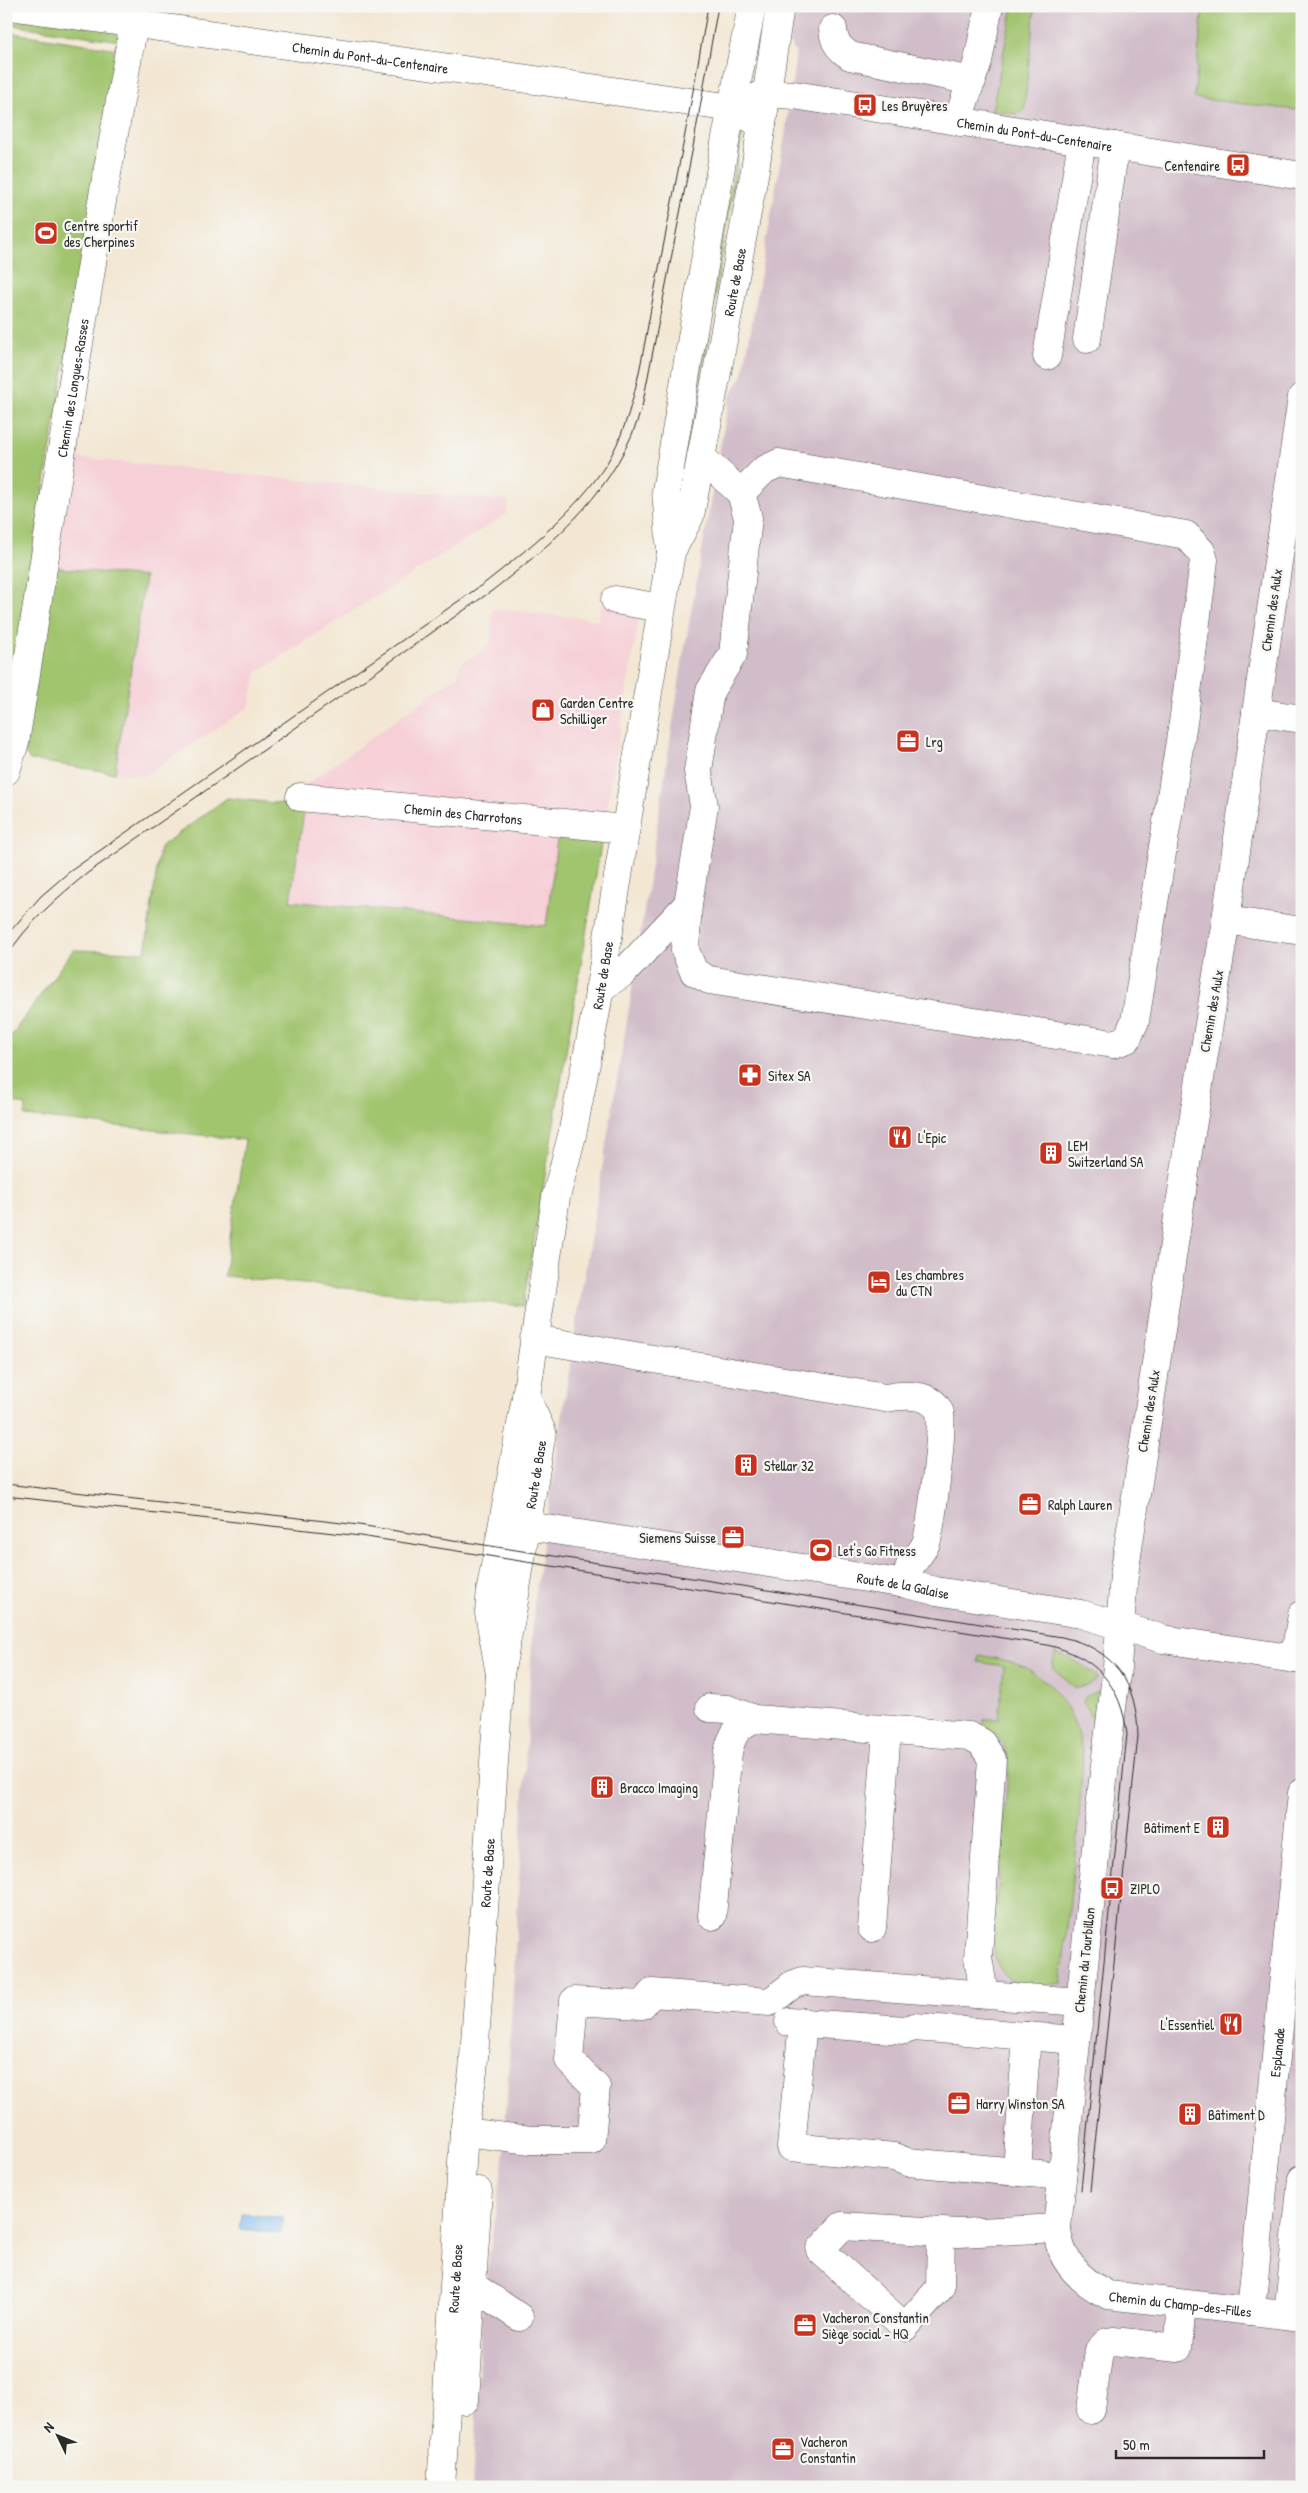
<svg xmlns="http://www.w3.org/2000/svg" width="1308" height="2493" viewBox="0 0 1308 2493" font-family="'Patrick Hand',sans-serif">
<rect width="100%" height="100%" fill="#f6f6f2"/>
<filter id="ink" filterUnits="userSpaceOnUse"><feTurbulence type="fractalNoise" baseFrequency=".02" numOctaves="2"/><feDisplacementMap in="SourceGraphic" scale="10" xChannelSelector="R" yChannelSelector="G"/><feConvolveMatrix kernelMatrix="1 2 1 2 8 2 1 2 1" color-interpolation-filters="sRGB"/></filter>
<filter id="wash" filterUnits="userSpaceOnUse"><feTurbulence type="fractalNoise" baseFrequency=".0096" numOctaves="4" result="noise"/><feDisplacementMap in="SourceGraphic" scale="20" xChannelSelector="R" yChannelSelector="G"/><feGaussianBlur stdDeviation="1.12" result="paint"/><feColorMatrix in="noise" values="0 0 0 0 0 0 0 0 0 0 0 0 0 0 0 0 0 1.4 0 .05"/><feComposite in="paint" operator="in"/></filter>
<g filter="url(#wash)">
<rect width="100%" height="100%" fill="#f3e7d3"/>
<path fill="#f6cfd7" d="M70,457l439,44 -3,13 -249,158 -8,35 -105,69 -29,-3 30,-196 -93,-10z
M601,604l39,7 -38,228 -44,-7 -11,94 -257,-25 15,-95 -2,-19 154,-111 4,-12 29,-18 3,-37 106,11z"/>
<path fill="#d1bdc9" d="M795,6h507v2481h-830l10,-179 22,-156 30,-548 41,-273 56,-335 51,-333 42,-237 6,-29 13,-23 42,-238 11,-83 -7,-11z"/>
<path fill="#a1c46e" stroke="#66784c" d="M1013,6h22l-11,104 -7,4 -25,-4z
M1203,6h99v55l-6,49 -102,-12z
M6,17l103,10 10,9 1,5 -114,-17z
M6,32l112,17 -107,634 -5,-1z
M741,132l1,5 -61,362h-9z
M52,567l93,10 -30,196 -85,-13 -6,-7z
M227,798l78,8 -15,95 256,25 12,-94 44,7 -79,467 -299,-30 21,-136 -220,-24 1,-11 -20,-3v-38l5,-28 62,-86 72,2 15,-105z
M1055,1653c17,5 29,12 42,24l-1,4 -20,8 -24,-22z
M979,1655l29,6 19,7 25,19 16,22 10,23 5,24 -4,62 -18,165c-35,6 -62,5 -68,-36l16,-184c-3,-17 -11,-29 -25,-39v-5h15l5,-53 -26,-4z
M1106,1688l-2,36 -11,-2 -10,-21 3,-5z"/>
<path fill="#7bbaef" stroke="#53728d" d="M242,2214l41,4 -2,15 -41,-4z"/>
</g>
<g filter="url(#ink)">
<g fill="none" stroke-linecap="round" stroke-linejoin="round">
<g stroke="#494744" stroke-width="29">
<g id="minor">
<path id="s1" d="M9,6l724,102 29,17"/>
<path d="M833,29c1,14 6,19 17,27l122,25"/>
<path id="s2" d="M733,108l33,-15 28,2 508,81"/>
<path d="M960,122l2,-14 16,-47 11,-55"/>
<path d="M1087,339l28,-193"/>
<path d="M1047,356l35,-215"/>
<path id="s3" d="M1302,397l-76,523 -39,238 -63,417 -7,92 -15,122 -45,439c2,32 23,53 51,67l194,22"/>
<path d="M701,457l40,36 7,25 -15,136 -23,37 -12,80 6,35 -16,98 -3,46 9,22 15,8 404,64 14,-5 8,-18 49,-305 20,-156 -3,-9 -15,-16 -407,-72 -15,7 -23,23"/>
<path id="s4" d="M671,552l19,-36 65,-346 25,-164"/>
<path d="M615,600l46,8"/>
<path d="M1256,712l46,7"/>
<path id="s5" d="M6,771l9,-29 86,-535 36,-201"/>
<path id="s6" d="M300,797l325,32"/>
<path d="M1226,920l76,11"/>
<path d="M599,989l24,-16 65,-69"/>
<path d="M534,1339l351,59c17,-3 47,-6 55,15 4,9 -9,119 -14,130 -4,9 -12,17 -17,25"/>
<path id="s7" d="M508,1523l398,61 30,7 145,23 82,25 139,21"/>
<path d="M1294,1659l8,-44"/>
<path id="s8" d="M500,1674l-11,-61 2,-25 35,-191 30,-200 16,-62 24,-124 75,-459 -5,-61 59,-348 27,-137"/>
<path d="M710,1708l18,1 26,10"/>
<path d="M712,1916l16,-164c4,-17 9,-26 26,-33l215,17 12,6 11,17 -14,198 6,37"/>
<path d="M872,1928l15,-198"/>
<path d="M789,2022l116,8 9,-3 162,13"/>
<path d="M803,2022l-12,125 103,10 13,5 155,14"/>
<path d="M464,2132l67,8h60l5,-53 -27,-27 5,-59 68,4 10,-12 118,9 22,-17 11,-4 277,21"/>
<path d="M1017,2170l10,-134"/>
<path d="M941,2232l-1,56 -35,39 -85,-77 22,-24 117,7 98,-5"/>
<path d="M458,2281l15,5 46,31"/>
<path id="s9" d="M1251,2311l51,-518"/>
<path d="M1288,2315l14,-136"/>
<path d="M465,2400l13,-209"/>
<path d="M1091,2410l8,-60 8,-8 6,-1 65,7 4,-44"/>
<path id="s10" d="M441,2487l23,-355 9,-60 27,-398 12,-61 30,-181 -16,-35"/>
</g>
</g>
<use href="#minor" stroke="#fff" stroke-width="28"/>
<path stroke="#2b2b2b" stroke-width="1" d="M6,936l35,-40 28,-24 417,-290c42,-33 92,-73 121,-119 29,-48 36,-116 47,-170 19,-96 38,-191 54,-287
M6,957c22,-34 51,-60 83,-85l404,-282c65,-51 125,-102 149,-183l51,-260 25,-141
M6,1484l353,41 703,112c53,12 75,46 76,99l-48,455
M6,1496l354,40 91,14 596,95c48,11 74,39 80,89l-46,456"/>
</g>
</g>
<defs>
<g id="bus-square" transform="scale(1.25)"><rect x="-9" y="-9" width="18" height="18" rx="4" fill="#c8321e" stroke="#f6f6f2"/><path d="M-5-6H5V4H4V6H2V4H-2V6H-4V4H-5ZM-3.5-4V0h7V-4ZM-3.5 1.2v1.5H-2V1.2ZM2 1.2v1.5H3.5V1.2Z" fill="#fff"/></g>
<g id="stadium-square" transform="scale(1.25)"><rect x="-9" y="-9" width="18" height="18" rx="4" fill="#c8321e" stroke="#f6f6f2"/><path d="M0-5a6.5 5 0 1 0 0 10a6.5 5 0 1 0 0-10ZM-3.5-1.8h7v3.6h-7Z" fill="#fff"/></g>
<g id="shop-square" transform="scale(1.25)"><rect x="-9" y="-9" width="18" height="18" rx="4" fill="#c8321e" stroke="#f6f6f2"/><path d="M-5-2.5h2.3a2.7 3.5 0 0 1 5.4 0H5L5.5 6h-11ZM-1.5-2.5h3a1.5 2.3 0 0 0-3 0Z" fill="#fff"/></g>
<g id="office-square" transform="scale(1.25)"><rect x="-9" y="-9" width="18" height="18" rx="4" fill="#c8321e" stroke="#f6f6f2"/><path d="M-6-3h4V-5.5h4V-3h4V5H-6ZM-1-4.5V-3h2v-1.5ZM-6 0V1H6V0Z" fill="#fff"/></g>
<g id="pharmacy-square" transform="scale(1.25)"><rect x="-9" y="-9" width="18" height="18" rx="4" fill="#c8321e" stroke="#f6f6f2"/><path d="M-2-6h4v4h4v4h-4v4h-4v-4h-4v-4h4Z" fill="#fff"/></g>
<g id="restaurant-square" transform="scale(1.25)"><rect x="-9" y="-9" width="18" height="18" rx="4" fill="#c8321e" stroke="#f6f6f2"/><path d="M-5-6h1v4h1v-4h1v4h1v-4h1v5L-1.5 .5V6h-2V.5L-5-1ZM5-6V6H3V1.5H1.5Q1.5-4 5-6Z" fill="#fff"/></g>
<g id="building-square" transform="scale(1.25)"><rect x="-9" y="-9" width="18" height="18" rx="4" fill="#c8321e" stroke="#f6f6f2"/><path d="M-4-6H4V6H1V3H-1V6H-4ZM-2.5-4.3h1.7v1.8h-1.7ZM.8-4.3h1.7v1.8H.8ZM-2.5-1h1.7V.8h-1.7ZM.8-1h1.7V.8H.8Z" fill="#fff"/></g>
<g id="hotel-square" transform="scale(1.25)"><rect x="-9" y="-9" width="18" height="18" rx="4" fill="#c8321e" stroke="#f6f6f2"/><path d="M-6-4.5h1.5V1H6V5H4.5V3h-9V5H-6ZM-4 0a1.8 1.8 0 1 1 3.6 0ZM.5 0V-2.5h3Q6-2.5 6 0Z" fill="#fff"/></g>
</defs>
<g fill-rule="evenodd">
<use href="#bus-square" x="865" y="105"/>
<use href="#bus-square" x="1238" y="165"/>
<use href="#stadium-square" x="46" y="233"/>
<use href="#shop-square" x="543" y="710"/>
<use href="#office-square" x="908" y="741"/>
<use href="#pharmacy-square" x="750" y="1075"/>
<use href="#restaurant-square" x="900" y="1137"/>
<use href="#building-square" x="1051" y="1153"/>
<use href="#hotel-square" x="879" y="1282"/>
<use href="#building-square" x="746" y="1465"/>
<use href="#office-square" x="1030" y="1504"/>
<use href="#office-square" x="733" y="1537"/>
<use href="#stadium-square" x="821" y="1550"/>
<use href="#building-square" x="602" y="1787"/>
<use href="#building-square" x="1218" y="1827"/>
<use href="#bus-square" x="1112" y="1888"/>
<use href="#restaurant-square" x="1231" y="2024"/>
<use href="#office-square" x="959" y="2103"/>
<use href="#building-square" x="1190" y="2114"/>
<use href="#office-square" x="805" y="2325"/>
<use href="#office-square" x="783" y="2449"/>
</g>
<g text-anchor="middle" dominant-baseline="central" stroke-width="4.5" stroke-linejoin="round" paint-order="stroke">
<g font-size="14" fill="#2b2b2b" stroke="#f6f6f2">
<text stroke="none"><textPath href="#s1" startOffset="365">Chemin du Pont-du-Centenaire</textPath></text>
<text stroke="none"><textPath href="#s2" startOffset="308">Chemin du Pont-du-Centenaire</textPath></text>
<text stroke="none"><textPath href="#s4" startOffset="279">Route de Base</textPath></text>
<text stroke="none"><textPath href="#s5" startOffset="389">Chemin des Longues-Rasses</textPath></text>
<text transform="translate(1271 610) rotate(-82)">Chemin des Aulx</text>
<text stroke="none"><textPath href="#s6" startOffset="164">Chemin des Charrotons</textPath></text>
<text stroke="none"><textPath href="#s8" startOffset="710">Route de Base</textPath></text>
<text transform="translate(1211 1011) rotate(-80)">Chemin des Aulx</text>
<text transform="translate(1148 1411) rotate(-81)">Chemin des Aulx</text>
<text stroke="none"><textPath href="#s10" startOffset="1018">Route de Base</textPath></text>
<text stroke="none"><textPath href="#s7" startOffset="400">Route de la Galaise</textPath></text>
<text stroke="none"><textPath href="#s10" startOffset="616">Route de Base</textPath></text>
<text transform="translate(1084 1960) rotate(-84)">Chemin du Tourbillon</text>
<text stroke="none"><textPath href="#s9" startOffset="260">Esplanade</textPath></text>
<text stroke="none"><textPath href="#s10" startOffset="209">Route de Base</textPath></text>
<text stroke="none"><textPath href="#s3" startOffset="2009">Chemin du Champ-des-Filles</textPath></text>
</g>
<g font-size="14" fill="#2b2b2b" stroke="#f6f6f2" text-anchor="start">
<text x="882" y="105">Les Bruyères</text>
<text x="1220" y="165" text-anchor="end">Centenaire</text>
<text x="64" y="225">Centre sportif<tspan x="64" dy="16">des Cherpines</tspan></text>
<text x="560" y="702">Garden Centre<tspan x="560" dy="16">Schilliger</tspan></text>
<text x="926" y="741">Lrg</text>
<text x="768" y="1075">Sitex SA</text>
<text x="918" y="1137">L'Epic</text>
<text x="1068" y="1145">LEM<tspan x="1068" dy="16">Switzerland SA</tspan></text>
<text x="896" y="1274">Les chambres<tspan x="896" dy="16">du CTN</tspan></text>
<text x="764" y="1465">Stellar 32</text>
<text x="1048" y="1504">Ralph Lauren</text>
<text x="716" y="1537" text-anchor="end">Siemens Suisse</text>
<text x="838" y="1550">Let's Go Fitness</text>
<text x="620" y="1787">Bracco Imaging</text>
<text x="1200" y="1827" text-anchor="end">Bâtiment E</text>
<text x="1130" y="1888">ZIPLO</text>
<text x="1214" y="2024" text-anchor="end">L'Essentiel</text>
<text x="976" y="2103">Harry Winston SA</text>
<text x="1208" y="2114">Bâtiment D</text>
<text x="822" y="2317">Vacheron Constantin<tspan x="822" dy="16">Siège social - HQ</tspan></text>
<text x="800" y="2441">Vacheron<tspan x="800" dy="16">Constantin</tspan></text>
</g>
</g>
<rect width="1308" height="2493" fill="none" stroke="#f6f6f2" stroke-width="25"/>
<g transform="translate(58 2436) rotate(313)" stroke="#f6f6f2" stroke-width="4" paint-order="stroke">
<path d="M0-4L9 19L0 12L-9 19Z" fill="#2b2b2b"/>
<text y="-8" font-size="14" font-weight="bold" text-anchor="middle" fill="#2b2b2b">N</text>
</g>
<path d="M1116 2450v8h148v-8" fill="none" stroke="#2b2b2b" stroke-width="2.5"/>
<text x="1123" y="2450" font-size="15" fill="#2b2b2b" stroke="#f6f6f2" stroke-width="4" paint-order="stroke">50 m</text>
</svg>
